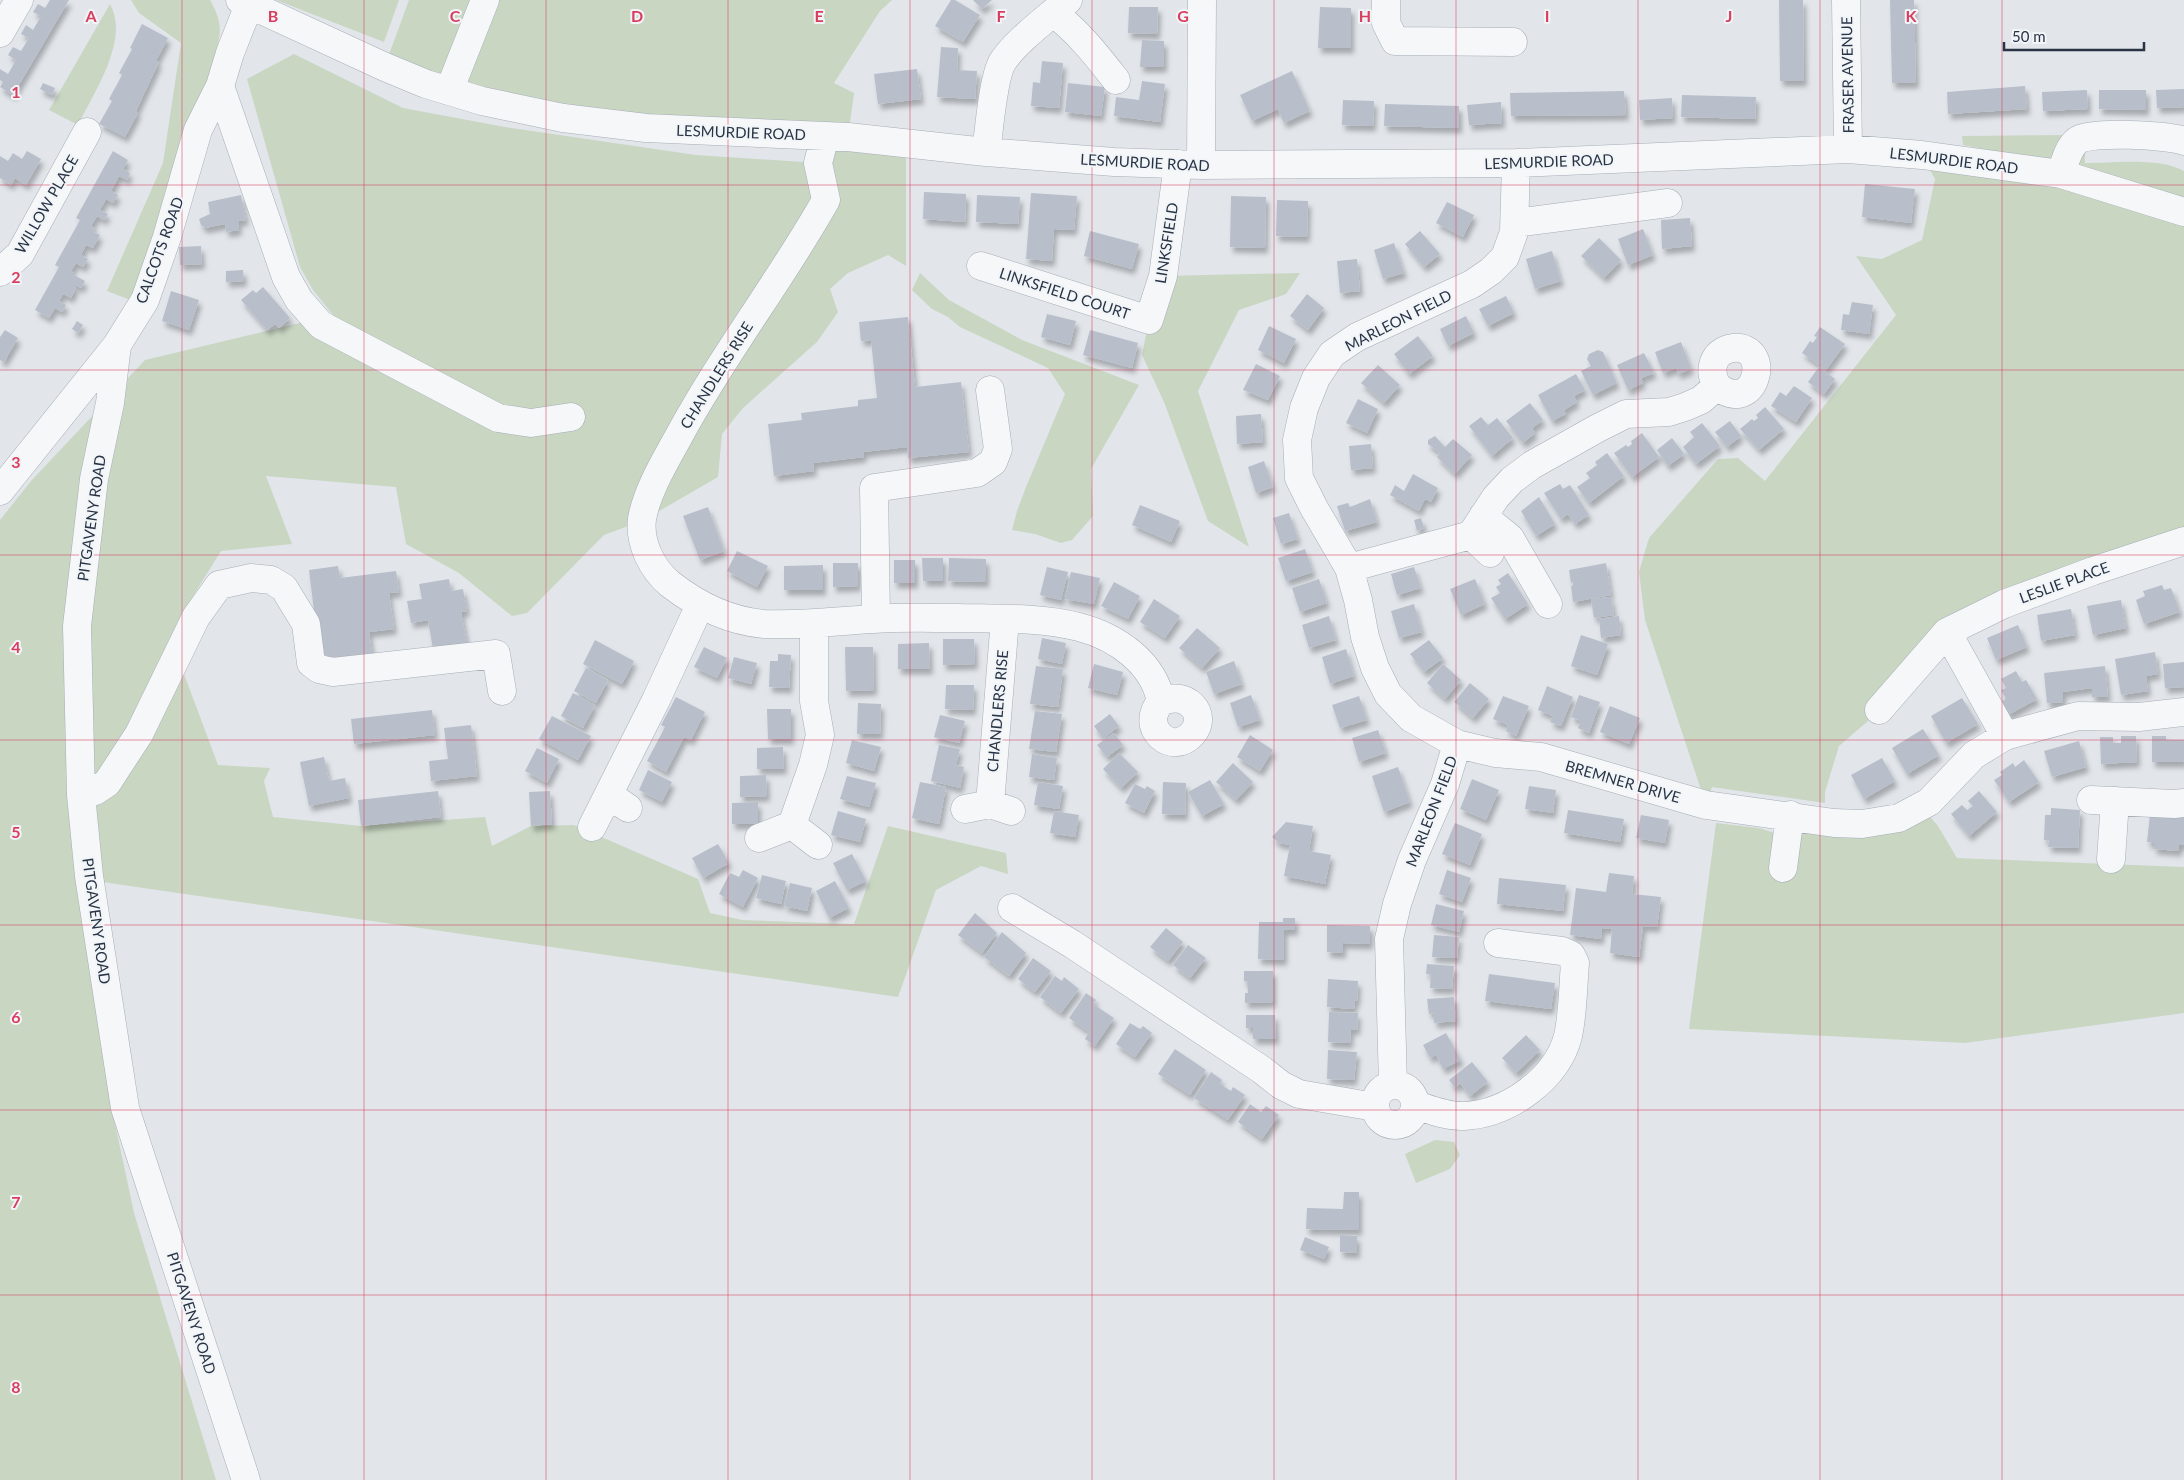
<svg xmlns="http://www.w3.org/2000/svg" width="2184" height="1480" viewBox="0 0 2184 1480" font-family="Lato,sans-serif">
<defs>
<filter id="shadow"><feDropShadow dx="3" dy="5.5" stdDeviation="2.5" flood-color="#0004"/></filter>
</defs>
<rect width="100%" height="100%" fill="#e2e6eb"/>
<path fill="#c8d6c2" d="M131,0h79c15,26 10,36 3,64l-80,237 -26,-10 56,-128 18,-120 -42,-30z
M276,0h123l-15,42z
M409,0h483l-12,11 -46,72 20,10 -6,44 58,7v122l-18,-11 -40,18 -18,16 8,23 -21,30 -74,66 -21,26 -4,43 -76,44 -38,14 -77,78 -15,3 -53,-43 -53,-29 -10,-57 -130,-11 26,68 -71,7 -38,61 -2,54 37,99 52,3 -6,13 9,36 88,9 124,-9 7,29 39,-20 43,-1 124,54 12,34 32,7 112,4 34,-98 118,27 2,21 -27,-8 -45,24 -38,107 -803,-116 -18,-32 37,270 20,94 82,267h-216v-960l31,-39 114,-121 188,-45 -20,-25 -13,-23 -53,-188 47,-25 109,54 102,19 191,28 122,8 7,-26 -179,-9 -263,-57z
M110,4c20,36 -16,88 -32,121l-29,-15z
M2072,135l-23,27 -86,-17 -1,-9z
M2085,150v13c28,0 75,-6 99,8v35l-104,-37 -3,-5z
M1922,155l262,57v329l-180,63 -165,142 -14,46v11l-113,-16 -6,18 -61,-185 -6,-48 10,-34 69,-79 20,-1 27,23 131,-166 -40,-59 26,3 40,-19 13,-61z
M920,273l29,27 73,40 117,45 -48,84 2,47 -21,24 -11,3 -26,-9 -23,-4 5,-19 9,-24 39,-93 -17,-26 -88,-41 -12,-10 -16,-8 -20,-19z
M1300,273l-14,21 -47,16 -41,81 51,156 -41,-26 -44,-119 -22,-47 7,-35 14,-44z
M1927,813l11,13 19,32 227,9v146l-219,30 -276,-14 27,-206 43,5 37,12 13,-11z
M1435,1140l19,2 6,13 -10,14 -34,14 -11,-29z"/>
<path fill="#b8bfca" filter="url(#shadow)" d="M50,0h19l-56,95 -13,-8 3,-5 -3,-2v-11l8,5 8,-14 -8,-5 5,-8 8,4 8,-13 -8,-4 5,-9 7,5 8,-14 -8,-4 5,-8 7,4z
M951,0h4l25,15 -17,27 -28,-16z
M973,0h19l-10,9z
M1779,0h24l1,81h-24z
M1890,0h24l2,83h-24z
M1129,7h29l-1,27 -29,-1z
M1320,7l31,1v40h-33z
M142,24l26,14 -12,23 3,1 -23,49 2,2 -13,24 -26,-13 13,-23 -3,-2 13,-24 -3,-2 13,-24 -2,-1z
M1142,40l22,1v26h-24z
M941,47l17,1 -1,22 20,1 -2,28 -38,-2z
M1042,61l21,2 -4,45 -28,-2 2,-24 7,1z
M917,69l4,30 -43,5 -4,-30z
M1292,71l18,40 -26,12 -6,-14 -26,12 -12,-26z
M1142,81l23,3 -5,38 -46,-6 2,-19 23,3z
M43,83l12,5 -3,7 -12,-6z
M1068,83l37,4 -4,29 -36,-4z
M2025,86l2,23 -79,5 -1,-22z
M2184,89v18l-27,1 -1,-18z
M2087,90l1,19 -45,2 -1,-19z
M2099,90h47v20l-47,-1z
M1624,91l2,24 -115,1 -1,-23z
M1682,95l74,2 -1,22 -74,-2z
M1672,98l1,20 -33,2 -1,-20z
M1343,100l31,1 -1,25 -31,-1z
M1501,102l1,21 -33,2 -2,-20z
M1385,104l74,2v22l-75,-2z
M27,151l14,8 -15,26 -11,-7 -4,7 -11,-7v-22l8,5 5,-8 9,6z
M113,151l15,9 -5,9 7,4 -3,7 -8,-4 -8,15 7,4 -5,8 -7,-4 -6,11 8,4 -4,6 -7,-4 -6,10 4,2 -2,4 7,3 -7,13 -7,-3 -5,10 7,4 -5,8 -7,-4 -5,8 3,2v2l11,6 -4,7 -11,-6 -1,1 7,4 -5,11 -8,-4 -4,7 7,4 -4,7 -7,-4 -6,10 -14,-8 24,-43 -4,-2 25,-45 -4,-2z
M1865,184l50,5 -4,34 -49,-6z
M924,192l42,2 -1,28 -42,-3z
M1031,193l46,3 -3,34 -20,-1 -2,32 -26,-2z
M241,195l5,25 -8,1 1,9 -13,2 -1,-8 -20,4 -4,-3 -2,-6 11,-5 -2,-12z
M977,195l43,2 -2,27 -42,-2z
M1231,196l35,1 -1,51 -35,-1z
M1277,200l31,1 -1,36 -31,-1z
M1447,202l27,13 -11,22 -27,-14z
M1690,218l2,28 -30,3 -1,-29z
M1643,229l10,26 -25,10 -10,-26z
M1090,231l49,13 -7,25 -48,-13z
M1420,231l20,23 -16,13 -19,-23z
M1599,238l22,22 -17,18 -23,-22z
M1394,243l10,30 -21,6 -9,-29z
M201,246l1,18 -22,1 -1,-18z
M1552,251l9,30 -26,8 -9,-30z
M1357,259l3,32 -20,2 -3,-32z
M243,270l1,11 -18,1v-11z
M263,287l27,31 -11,10 -4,-4 -8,6 -26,-30 12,-10 3,3z
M171,291l28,9 -10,30 -27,-9z
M1307,294l17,14 -16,22 -18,-14z
M1506,296l8,17 -26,13 -9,-17z
M1852,302l21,3 -4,29 -28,-4 2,-16 6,1z
M1047,314l29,7 -6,24 -29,-8z
M1466,316l8,17 -26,13 -8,-17z
M908,317l7,70 46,-5 8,70 -61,6 -1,-11 -44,5 1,5 -51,6 1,8 -40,5 -6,-52 34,-4 -1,-7 57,-7v-6l19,-2 -6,-58 -10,1 -2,-19z
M77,321l6,4 -5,8 -6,-4z
M1269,326l27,13 -12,24 -26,-13z
M1820,327l25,17 -19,26 -24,-17 8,-12 3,2 4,-6 -3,-1z
M5,330l13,8 -14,24 -4,-2v-23z
M1090,330l48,13 -6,25 -49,-13z
M1418,336l15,20 -24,18 -15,-20z
M1681,342l10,27 -13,5 -2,-6 -13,5 -8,-21z
M1598,350l5,2 14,31 -24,12 -12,-24 10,-5 -4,-7 2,-5z
M1644,353l10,20 -13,5 2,5 -15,7 -11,-25z
M1256,364l24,12 -12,24 -25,-10z
M1378,365l22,20 -16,18 -23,-20z
M1819,367l16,12 -11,15 -16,-12z
M1576,374l9,16 -11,6 3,6 -13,8 2,4 -14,7 -14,-26z
M1794,386l18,12 -16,24 -25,-16 9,-14 6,4z
M1358,399l20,10 -11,24 -21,-10z
M1530,403l13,17 -11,8 3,5 -12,10 -17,-22z
M1765,407l19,22 -25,21 -19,-21 12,-10 2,2 4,-3 -2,-3z
M1261,414l2,28 -26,2 -1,-28z
M1481,417l7,8 9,-7 16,20 -21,18 -23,-30z
M1730,421l11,15 -14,11 -12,-15z
M1702,423l18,23 -24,18 -13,-17 11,-10 -4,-5z
M1642,433l17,24 -27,20 -18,-24 12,-8 2,2 4,-3 -1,-3z
M1435,436l10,11 8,-8 19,16 -17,19 -18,-17 3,-4 -12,-9v-4z
M1672,438l12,16 -16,12 -11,-16z
M1371,444l2,24 -22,2 -2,-24z
M1607,453l17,23 -35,27 -12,-16 13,-9 -4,-5 11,-8 -2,-3z
M1264,461l9,26 -17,6 -8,-26z
M1413,474l25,14 -7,14 -6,-3 -6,12 -29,-16 5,-10 9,6z
M1560,484l3,5 7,-4 19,30 -14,9 -7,-10 -7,5 -17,-26z
M1539,497l16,27 -19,12 -15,-25z
M1370,499l7,23 -32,9 -8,-25 11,-3 2,4z
M1140,505l40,16 -9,21 -39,-17z
M708,507l16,44 -24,9 -17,-44z
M1289,513l9,26 -17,5 -8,-26z
M1421,518l3,10 -7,3 -3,-11z
M1305,549l8,23 -27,9 -8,-23z
M737,551l31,15 -11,21 -30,-16z
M922,558h21v23h-20z
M949,558l37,1v23l-38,-1z
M894,560h21v23h-21z
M833,563h25v23l-25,1z
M1606,563l5,32 -38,7 -2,-16h2v-4l-2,1 -2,-13z
M823,565v25h-39v-24z
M338,566l2,12 56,-7 3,21 -10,1 5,36 -25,3 4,29 -52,7 -12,-98z
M1047,567l21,5 -7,28 -21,-5z
M1414,567l7,21 -24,7 -6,-21z
M1071,572l29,6 -6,26 -29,-5z
M1508,573l20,31 -23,15 -14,-21 9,-5 -4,-6 5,-3 -3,-4z
M449,579l2,12 12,-2 4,22 -6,1 7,37 -34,6 -6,-35 -17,3 -4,-22 15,-2 -3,-15z
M1319,579l8,24 -27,9 -8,-24z
M1475,579l10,25 -24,11 -11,-26z
M1114,582l26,14 -12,23 -27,-13z
M2162,585l2,5 7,-2 9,24 -36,12 -8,-24 9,-4 -2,-5z
M1611,597l3,18 -20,3 -3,-19z
M1154,599l26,17 -15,22 -25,-16z
M2121,600l5,28 -33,7 -6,-29z
M1414,604l8,28 -23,6 -8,-27z
M2071,609l4,26 -34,6 -4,-26z
M1329,616l7,24 -27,8 -7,-23z
M1619,616l2,19 -20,3 -2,-19z
M2018,625l9,22 -31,13 -9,-22z
M1197,628l23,20 -18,20 -23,-20z
M1581,635l27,9 -11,31 -26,-9z
M1042,638l24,5 -4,21 -24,-5z
M943,639h31l1,25 -32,1z
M595,640l39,21 -12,23 -39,-20z
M1429,640l14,18 -19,14 -14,-18z
M929,643l1,26h-32v-25z
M704,647l23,11 -10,20 -23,-11z
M845,647h28l1,43 -28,1z
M1346,649l8,27 -24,8 -8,-27z
M2155,652l3,22 -12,2 2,15 -27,4 -6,-36z
M778,654l13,1 -2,33 -20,-1 1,-26h8z
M734,657l23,6 -6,21 -23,-6z
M1234,661l8,23 -28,10 -8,-22z
M2184,662v25l-19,1 -2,-24z
M1094,664l29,8 -6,23 -29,-7z
M1443,664l18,16 -16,19 -18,-16z
M1036,666l27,3 -5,38 -28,-3z
M2105,666l3,31h-16v-9l-29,4v10l-16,1 -3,-30z
M586,668l22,12 -12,23 -22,-12z
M2016,671l6,11 4,-2 11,19 -29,16 -8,-13 6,-3 -5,-9 5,-2 -5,-9z
M1470,683l19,16 -16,19 -19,-16z
M946,685h28l-1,25 -28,-1z
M1547,686l26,11 -12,29 -11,-4 3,-6 -15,-6z
M573,693l22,12 -12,23 -22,-12z
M1251,695l9,25 -22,7 -8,-24z
M1579,695l21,7 -11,31 -11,-5 3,-7 -10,-4z
M1359,696l8,24 -27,8 -8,-23z
M1503,696l26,10 -13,30 -10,-5 2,-6 -15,-6z
M676,697l29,15 -14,28 -7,-3 -18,35 -19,-11 18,-34 -4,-2z
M1962,698l16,26 -32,19 -15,-27z
M858,703l23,1 -1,30h-23z
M1610,706l30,12 -11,26 -29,-12z
M767,709h24v30h-23z
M432,710l3,25 -81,9 -3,-25z
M1035,711l27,3 -6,38 -27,-3z
M1110,714l9,12 -16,13 -9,-13z
M940,715l25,6 -6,22 -25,-6z
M552,716l39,20 -13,24 -39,-21z
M471,725l6,51 -46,5 -2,-20 19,-2 -4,-31z
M1923,729l16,26 -32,19 -15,-26z
M1378,730l8,23 -27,9 -7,-24z
M1114,733l9,12 -16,12 -10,-12z
M1250,735l23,15 -13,21 -23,-14z
M2121,736h15l1,26 -36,2 -1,-27h13v6h8z
M2152,736h14v4h18v22h-32z
M852,740l29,7 -7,24 -28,-8z
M2079,741l7,26 -34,10 -8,-26z
M939,745l21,4 -4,16 8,2 -4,21 -29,-7z
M783,747l1,22h-27v-21z
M537,748l22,11 -12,24 -22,-12z
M1119,753l19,19 -17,16 -18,-19z
M1032,754l25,4 -3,22 -25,-3z
M324,757l5,24 16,-3 4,20 -40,8 -9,-44z
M1882,758l13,23 -31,18 -13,-24z
M2024,760l15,22 -30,20 -15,-22 8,-5 -2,-3 13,-9 2,4z
M1233,763l20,19 -17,18 -20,-18z
M1398,767l12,35 -26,10 -12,-36z
M648,770l24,12 -10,20 -23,-12z
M766,775l1,21 -27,1v-21z
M847,776l29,7 -7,24 -29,-8z
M1472,779l27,11 -13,30 -26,-11z
M1210,780l14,24 -22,12 -14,-24z
M920,782l26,5 -7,37 -27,-6z
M1038,782l25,4 -4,23 -25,-4z
M1163,782l23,1 -1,32 -23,-1z
M1135,784l10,5 2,-3 8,5 -11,22 -19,-10z
M1529,786l27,4 -3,23 -28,-4z
M438,791l3,26 -80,9 -3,-26z
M550,791l2,33 -21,2 -2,-34z
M1979,791l18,21 -28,24 -18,-22 11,-9 5,5 6,-4 -5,-5z
M758,802v22h-26v-21z
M2051,808l29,2 -2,38 -30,-1 1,-7h-5l1,-25h6z
M1568,810l56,9 -4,23 -56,-9z
M838,811l28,8 -6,23 -29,-7z
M1054,811l25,4 -4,22 -25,-4z
M2150,814l34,3v28h-5v6l-25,-2v-6l-7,-1z
M1641,815l28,5 -4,23 -29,-5z
M1286,822l27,4 -4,25 22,4 -6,29 -41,-8 6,-31 -11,-2 -7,-6z
M1455,823l27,11 -12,31 -28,-11z
M718,844l11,19 -26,15 -11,-20z
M852,854l14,27 -19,9 -14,-27z
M743,870l15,8 -15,29 -24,-13 11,-21 9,4z
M1447,870l24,8 -9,24 -23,-8z
M1609,873l25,3 -2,18 29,3 -4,30 -14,-1 -4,31 -29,-4 2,-24 -10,-1 -1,11 -31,-4 6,-47 30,4z
M762,875l24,6 -5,23 -25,-6z
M1499,878l67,7 -3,26 -66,-7z
M835,881l14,27 -20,10 -13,-27z
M790,883l22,5 -5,23 -23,-5z
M1436,904l28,7 -5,21 -28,-7z
M975,913l22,20 -15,20 -24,-18z
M1283,918h12v12h-11v30l-26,-1 1,-37h24z
M1327,925l43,1v18l-27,-1v10l-16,-1z
M1166,928l17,14 -15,19 -18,-14z
M1002,932l24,21 -17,23 -25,-19z
M1434,935l25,2 -2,21 -25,-1z
M1188,945l18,13 -16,20 -17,-13z
M1033,958l18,13 -16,21 -17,-13z
M1427,964l27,2 -2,23 -22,-1 1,-14h-5z
M1244,971h29v31l-28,1v-10h3l-1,-12h-3z
M1489,974l66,9 -4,26 -66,-8z
M1055,976l7,5 2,-4 15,12 -18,24 -21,-16z
M1328,979l30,2 -1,20 -2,-1 -1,9 -27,-2z
M1086,993l10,7 -3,4 21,14 -19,28 -10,-7 4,-7 -20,-14z
M1454,997l2,24 -22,2v-10l-5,1 -2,-15z
M1329,1012l29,1 -1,17 -6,-1 -1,14 -22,-1z
M1246,1015h29l1,24h-23v-11h-7z
M1130,1023l10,6 3,-3 9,7 -17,24 -19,-13z
M1446,1033l15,27 -18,9 -7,-14 -6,3 -7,-13z
M1526,1035l14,15 -24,23 -14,-15z
M1175,1049l31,21 -16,25 -32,-21z
M1328,1050l29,2 -3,28 -27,-1z
M1472,1062l16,20 -18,14 -10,-13 -5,5 -6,-8z
M1211,1072l11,8 -2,4 11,7 2,-4 12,8 -17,25 -34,-22z
M1250,1104l11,8 5,-6 13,9 -17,24 -24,-17z
M1344,1192h15v38l-53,-1 1,-21 36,1z
M1340,1235l17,1v17l-17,-1z
M1305,1237l24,10 -5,12 -24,-9z"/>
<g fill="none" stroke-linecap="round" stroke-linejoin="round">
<g stroke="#a6adb6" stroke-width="29">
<path id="minor" d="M240,0l145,67 41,17 56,17 81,17 83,10 202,9 138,15 128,10 87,3 315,-2 332,-14 74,6 139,19 123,38
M1386,0v23l9,18 118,1
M1846,0l2,149
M1053,13c25,18 44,43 63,67
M0,33l19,-33
M220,86l66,191 13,23 22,25 177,93 33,5 40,-6
M449,91l36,-91
M825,136l-7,27 8,37c-45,80 -102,153 -146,234 -14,26 -33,56 -38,85 -3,24 10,50 28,65 27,21 60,37 94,40 37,2 73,-3 109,-5 27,-2 56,-1 83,-1 41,1 83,-1 123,9 38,10 75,36 82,75 -23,25 11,55 31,32 18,-20 -7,-45 -31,-32
M986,152c3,-20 7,-76 17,-91 14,-21 46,-44 65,-61
M1201,165l1,-165
M2061,174c4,-12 7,-27 17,-34 12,-9 91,-5 106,1
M1515,223l153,-20
M981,266l168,54 14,-44 15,-112
M0,272l20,-18 67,-122
M117,345l-7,58 -16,76 -17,147 4,169 8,81 36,232 121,372
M0,491l117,-146 28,-45 22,-63 31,-107 22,-44 10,-33 19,-48
M1483,516l27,22 38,66
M1471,535l19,18
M1349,568l122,-33 25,-38 16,-17 20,-15 66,-37 28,-14 43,-2 16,-5 16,-7 16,-14c-9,-15 -5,-35 16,-38 41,-4 23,70 -16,38
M876,618l-2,-130 103,-15 16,-11 5,-13 -8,-59
M1005,619l-15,185 21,7
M814,624v77l6,34 -7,30 -21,60 26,20
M1947,632l58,104
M1879,710l68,-78 57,-28 89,-33 91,-30
M1457,744l38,9 46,4 165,48 128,18 28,1 37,-6 30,-16 45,-47 31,-19 73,-20 61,1 45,-5
M81,795l14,-4 12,-8 32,-49 57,-117 23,-32 32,-7 20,2 13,8 22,36 5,39 8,6 14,3 163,-18 6,37
M609,795l19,13
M2091,800l83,4 10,-1
M965,809l25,-5
M592,827l64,-127 44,-95
M759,838l33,-13
M2111,859l4,-58
M1783,868l7,-53
M1012,908l60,36 190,126 19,15 18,9 76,13
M1375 1105a20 20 0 1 1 40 0a20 20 0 1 1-40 0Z
M1393,1085l-4,-146 8,-35 15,-44 33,-76 12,-40 -46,-26 -23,-24 -13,-26 -10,-31 -7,-37 -9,-32 -35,-60 -15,-30 -2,-38 7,-32 12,-30 16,-24 25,-17 115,-53 19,-13 14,-14 9,-25 2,-69
M1416,1105c15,5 32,12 48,11 44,-2 93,-37 104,-80 5,-23 5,-49 7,-73l-4,-8 -9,-4 -64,-8"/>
</g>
<use href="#minor" stroke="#f5f7f9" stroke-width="28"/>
</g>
<path fill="none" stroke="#d93e5e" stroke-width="1" stroke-opacity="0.55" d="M182,0v1480M364,0v1480M546,0v1480M728,0v1480M910,0v1480M1092,0v1480M1274,0v1480M1456,0v1480M1638,0v1480M1820,0v1480M2002,0v1480M0,185h2184M0,370h2184M0,555h2184M0,740h2184M0,925h2184M0,1110h2184M0,1295h2184"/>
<g text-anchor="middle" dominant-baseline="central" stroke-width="4" stroke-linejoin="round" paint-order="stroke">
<g font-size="15" fill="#283445" stroke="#f2f5f8">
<text transform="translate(1847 75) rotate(-91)">FRASER AVENUE</text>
<text transform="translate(741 132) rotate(2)">LESMURDIE ROAD</text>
<text transform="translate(1954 160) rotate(7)">LESMURDIE ROAD</text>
<text transform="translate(1549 161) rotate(-2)">LESMURDIE ROAD</text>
<text transform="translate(1145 162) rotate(3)">LESMURDIE ROAD</text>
<text transform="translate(46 204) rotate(-60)">WILLOW PLACE</text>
<text transform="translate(1166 243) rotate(-81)">LINKSFIELD</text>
<text transform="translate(159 250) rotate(-70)">CALCOTS ROAD</text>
<text transform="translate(1065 293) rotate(18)">LINKSFIELD COURT</text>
<text transform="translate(1398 320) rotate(-27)">MARLEON FIELD</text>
<text transform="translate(716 375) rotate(-58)">CHANDLERS RISE</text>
<text transform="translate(91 518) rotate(-82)">PITGAVENY ROAD</text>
<text transform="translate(2064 582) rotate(-20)">LESLIE PLACE</text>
<text transform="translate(997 711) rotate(-85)">CHANDLERS RISE</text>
<text transform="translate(1623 781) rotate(16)">BREMNER DRIVE</text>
<text transform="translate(1431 811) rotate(-69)">MARLEON FIELD</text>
<text transform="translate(97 921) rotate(82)">PITGAVENY ROAD</text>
<text transform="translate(192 1313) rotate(72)">PITGAVENY ROAD</text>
</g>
</g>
<g font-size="16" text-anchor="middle" font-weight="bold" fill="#d93e5e" stroke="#f2f5f8" stroke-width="4" stroke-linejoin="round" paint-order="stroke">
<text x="91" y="22">A</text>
<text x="273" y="22">B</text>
<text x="455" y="22">C</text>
<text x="637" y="22">D</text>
<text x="819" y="22">E</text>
<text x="1001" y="22">F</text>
<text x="1183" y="22">G</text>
<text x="1365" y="22">H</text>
<text x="1547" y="22">I</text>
<text x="1729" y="22">J</text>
<text x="1911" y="22">K</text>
<text x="16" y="98">1</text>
<text x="16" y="283">2</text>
<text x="16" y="468">3</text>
<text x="16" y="653">4</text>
<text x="16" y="838">5</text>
<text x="16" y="1023">6</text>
<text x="16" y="1208">7</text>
<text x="16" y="1393">8</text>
</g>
<path d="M2004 42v8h140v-8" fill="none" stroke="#283445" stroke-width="2.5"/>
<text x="2012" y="42" font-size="15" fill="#283445" stroke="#f2f5f8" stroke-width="4" paint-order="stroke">50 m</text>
</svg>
